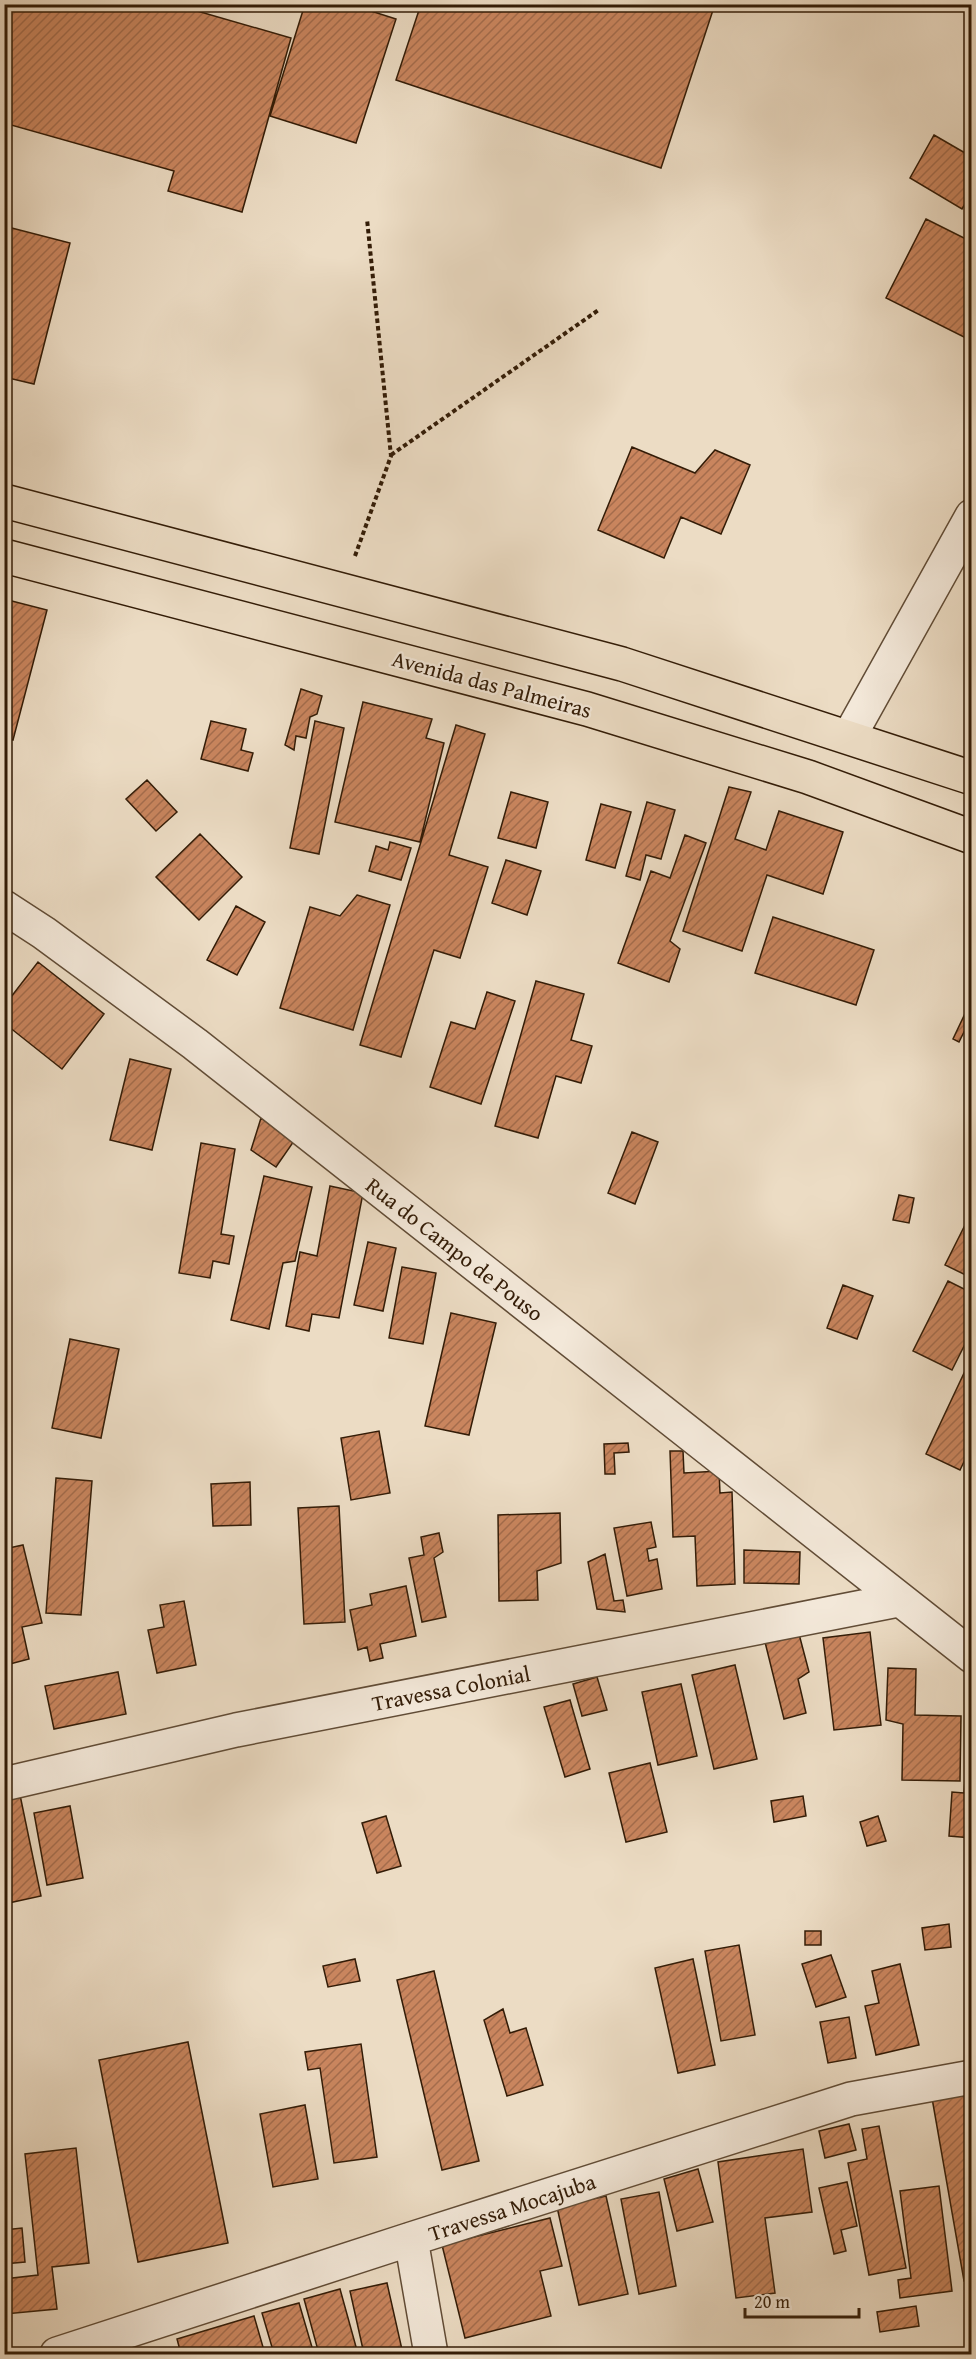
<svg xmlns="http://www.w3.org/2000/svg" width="976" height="2359" viewBox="0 0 976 2359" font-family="'Gentium Book Plus',serif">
<defs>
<pattern id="building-hatch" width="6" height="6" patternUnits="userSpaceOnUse" patternTransform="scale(1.5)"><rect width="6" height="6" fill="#c9855e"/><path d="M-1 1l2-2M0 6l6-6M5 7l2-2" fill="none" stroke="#a46c4c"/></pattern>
</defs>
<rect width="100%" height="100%" fill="#ecdcc4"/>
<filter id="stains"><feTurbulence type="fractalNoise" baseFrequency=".00333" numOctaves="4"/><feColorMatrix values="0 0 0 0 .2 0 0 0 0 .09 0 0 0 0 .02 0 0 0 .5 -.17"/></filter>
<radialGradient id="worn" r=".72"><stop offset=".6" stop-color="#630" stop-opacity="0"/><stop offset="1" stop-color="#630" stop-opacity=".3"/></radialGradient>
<path fill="url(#building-hatch)" stroke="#331c07" stroke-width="1.5" d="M4,4h169l118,34 -49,174 -74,-21 6,-20 -170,-48z
M305,4h44l47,15 -40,124 -86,-27z
M421,4h294l-54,164 -265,-88z
M934,135l38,22v35l-10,17 -52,-31z
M926,219l46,23v99l-86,-43z
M4,226l66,17 -36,141 -30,-7z
M632,447l63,26 20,-23 35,15 -29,69 -40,-17 -17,41 -66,-28z
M4,599l43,11 -34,130 -9,-3z
M301,689l21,7 -5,18 -7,3 -4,21 -10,-2 -2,14 -9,-5z
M363,702l69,17 -6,19 18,5 -24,99 -85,-20z
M211,721l35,8 -5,21 12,3 -5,18 -47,-12z
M315,721l29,7 -25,126 -29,-6z
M456,725l29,9 -36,121 39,12 -28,91 -26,-8 -33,107 -41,-12z
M147,780l30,32 -21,19 -30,-32z
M729,787l22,5 -16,47 31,11 13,-39 64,21 -20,62 -56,-19 -25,76 -59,-20z
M511,792l37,10 -12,46 -38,-10z
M647,802l28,8 -14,49 -15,-4 -6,25 -14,-4z
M601,804l30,8 -16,56 -29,-8z
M200,834l42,43 -43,43 -43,-43z
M685,835l21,8 -36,98 10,8 -11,33 -51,-19 33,-92 19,7z
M390,842l21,6 -10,32 -32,-9 7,-25 12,4z
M506,860l35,11 -14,44 -35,-12z
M357,895l33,10 -37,125 -73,-22 30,-101 30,9z
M236,906l29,16 -28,53 -30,-15z
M773,917l101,33 -18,55 -101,-32z
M38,962l66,52 -42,55 -58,-46v-17z
M536,981l48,13 -13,46 21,6 -11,37 -25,-7 -18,62 -43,-12z
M487,992l28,9 -34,103 -51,-17 21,-65 24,7z
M970,1003l2,32 -8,-3 -5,10 -6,-3z
M130,1059l41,10 -19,81 -42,-10z
M261,1118l33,23 -18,26 -25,-17z
M632,1132l26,10 -23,62 -27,-11z
M201,1143l34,6 -14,85 13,2 -5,28 -16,-3 -3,17 -31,-5z
M264,1176l48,11 -17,74 -12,2 -14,66 -38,-9z
M330,1186l33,7 -24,125 -27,-4 -3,17 -23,-5 14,-74 17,4z
M899,1195l15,3 -5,25 -16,-3z
M972,1211v67l-27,-13z
M368,1242l28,6 -13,63 -29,-6z
M402,1267l34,6 -13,71 -34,-6z
M948,1281l24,12v37l-20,40 -39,-19z
M843,1285l30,11 -16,43 -30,-11z
M451,1313l45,10 -27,112 -44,-9z
M70,1339l49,10 -18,89 -49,-10z
M965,1371l7,3v71l-12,25 -34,-16z
M379,1431l11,62 -39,7 -10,-62z
M628,1443l1,9 -15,1 1,21h-10l-1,-30z
M670,1451h13l1,22 35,-2 1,22 12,-1 3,92 -38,2 -2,-50 -22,1z
M56,1478l36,3 -11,134 -35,-2z
M250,1482l1,43 -38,1 -2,-42z
M339,1506l6,116 -41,2 -6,-116z
M560,1513l1,50 -24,8 1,29 -39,1 -1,-86z
M651,1522l5,25 -9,2 2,12 8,-2 5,30 -35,7 -13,-68z
M439,1533l4,19 -9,6 12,59 -24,5 -13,-64 15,-3 -3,-18z
M23,1545l19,78 -20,4 7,32 -23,6 -2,-116z
M744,1550l56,2 -1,32 -55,-1z
M605,1554l9,47 9,-1 2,12 -28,-3 -9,-47z
M406,1586l10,50 -36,8 3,14 -13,3 -3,-14 -9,3 -8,-40 22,-5 -2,-11z
M184,1601l12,64 -39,8 -9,-43 16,-3 -4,-22z
M870,1632l11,93 -47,5 -11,-92z
M799,1634l10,38 -11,7 8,34 -22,6 -19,-77z
M735,1665l22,94 -43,10 -22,-94z
M888,1668l28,1 -1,46 46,1 -1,65 -58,-1 1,-56 -17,-4z
M118,1672l8,42 -72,15 -9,-43z
M597,1677l10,33 -25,6 -9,-32z
M681,1684l16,72 -39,9 -16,-73z
M570,1700l20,69 -25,8 -21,-70z
M970,1717h2v121l-23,-2 3,-44 12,1z
M650,1763l17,69 -41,10 -17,-69z
M20,1795l21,101 -37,8v-106z
M803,1796l3,20 -32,6 -3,-21z
M70,1806l13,72 -36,7 -13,-72z
M386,1816l15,50 -24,7 -15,-50z
M878,1816l8,25 -19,5 -7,-24z
M949,1924l2,23 -26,3 -3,-22z
M805,1931h16v14h-16z
M739,1945l16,90 -34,6 -16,-90z
M831,1955l15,42 -30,10 -14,-43z
M355,1959l5,22 -32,6 -5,-21z
M693,1959l22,106 -37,8 -23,-105z
M900,1964l19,81 -43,10 -11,-49 14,-3 -7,-32z
M434,1971l45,190 -37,9 -45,-190z
M503,2009l7,24 16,-5 17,57 -36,11 -23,-76z
M849,2017l7,41 -28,5 -8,-41z
M188,2042l40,201 -90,19 -39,-202z
M361,2044l16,113 -43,6 -14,-95 -12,2 -3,-18z
M972,2091v189l-8,1 -32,-183z
M305,2105l13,74 -45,8 -13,-73z
M849,2124l7,26 -31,8 -6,-27z
M879,2126l27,142 -37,7 -21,-112 19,-4 -5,-30z
M76,2148l13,115 -37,4 5,42 -52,5 -1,-35 34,-4 -13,-121z
M803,2149l9,63 -47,6 10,75 -39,5 -18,-136z
M698,2169l15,53 -36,9 -13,-52z
M847,2182l10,44 -16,4 5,21 -12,3 -15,-66z
M939,2186l13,105 -52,7 -2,-18 13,-2 -11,-87z
M659,2192l17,94 -37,8 -18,-95z
M606,2196l22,98 -49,11 -22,-98z
M550,2218l12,48 -22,5 11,45 -86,22 -23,-93z
M22,2228l3,34 -21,2v-34z
M387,2283l16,71h-39l-14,-63z
M340,2289l18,65h-39l-15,-55z
M299,2303l15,51h-40l-12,-41z
M916,2306l3,20 -39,6 -3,-20z
M254,2316l11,38h-84l-4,-15z"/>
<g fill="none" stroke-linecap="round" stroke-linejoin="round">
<g stroke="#614c36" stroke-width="36">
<path id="minor" d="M849,737l123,-221
M4,907l40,26 151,111 777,612
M4,1784l232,-54 662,-130
M411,2239l20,115
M57,2354l354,-115 440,-140 121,-22"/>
</g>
<g stroke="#331c07" stroke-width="36">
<path id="major" d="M4,501l618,163 350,114
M4,556l583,153 221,68 164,60"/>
</g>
<path stroke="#331c07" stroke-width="4" stroke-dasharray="4.5 3" stroke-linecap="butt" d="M391,455l209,-146
M355,556l36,-100 -24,-237"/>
<use href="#minor" stroke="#f3e8d9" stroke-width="33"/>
<use href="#major" stroke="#ecdcc4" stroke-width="33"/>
</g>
<g text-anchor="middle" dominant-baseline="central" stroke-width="4.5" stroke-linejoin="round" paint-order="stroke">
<g font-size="22" fill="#331c07" stroke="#f3e8d9">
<text transform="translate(492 684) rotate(15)">Avenida das Palmeiras</text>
<text transform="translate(455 1249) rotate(38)">Rua do Campo de Pouso</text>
<text transform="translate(451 1688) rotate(-11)">Travessa Colonial</text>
<text transform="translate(512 2207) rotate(-18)">Travessa Mocajuba</text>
</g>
</g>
<rect width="976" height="2359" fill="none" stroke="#ecdcc4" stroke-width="24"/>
<rect x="6" y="6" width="964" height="2347" fill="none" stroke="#331c07" stroke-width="3"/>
<rect x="12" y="12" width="952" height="2335" fill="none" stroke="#331c07" stroke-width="1.5"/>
<path d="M745 2308v9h114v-9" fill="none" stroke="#331c07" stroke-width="3"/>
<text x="754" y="2308" font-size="18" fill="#331c07" stroke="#f3e8d9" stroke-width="4.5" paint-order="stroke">20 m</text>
<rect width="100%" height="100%" filter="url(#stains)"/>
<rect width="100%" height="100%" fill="url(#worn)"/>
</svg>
